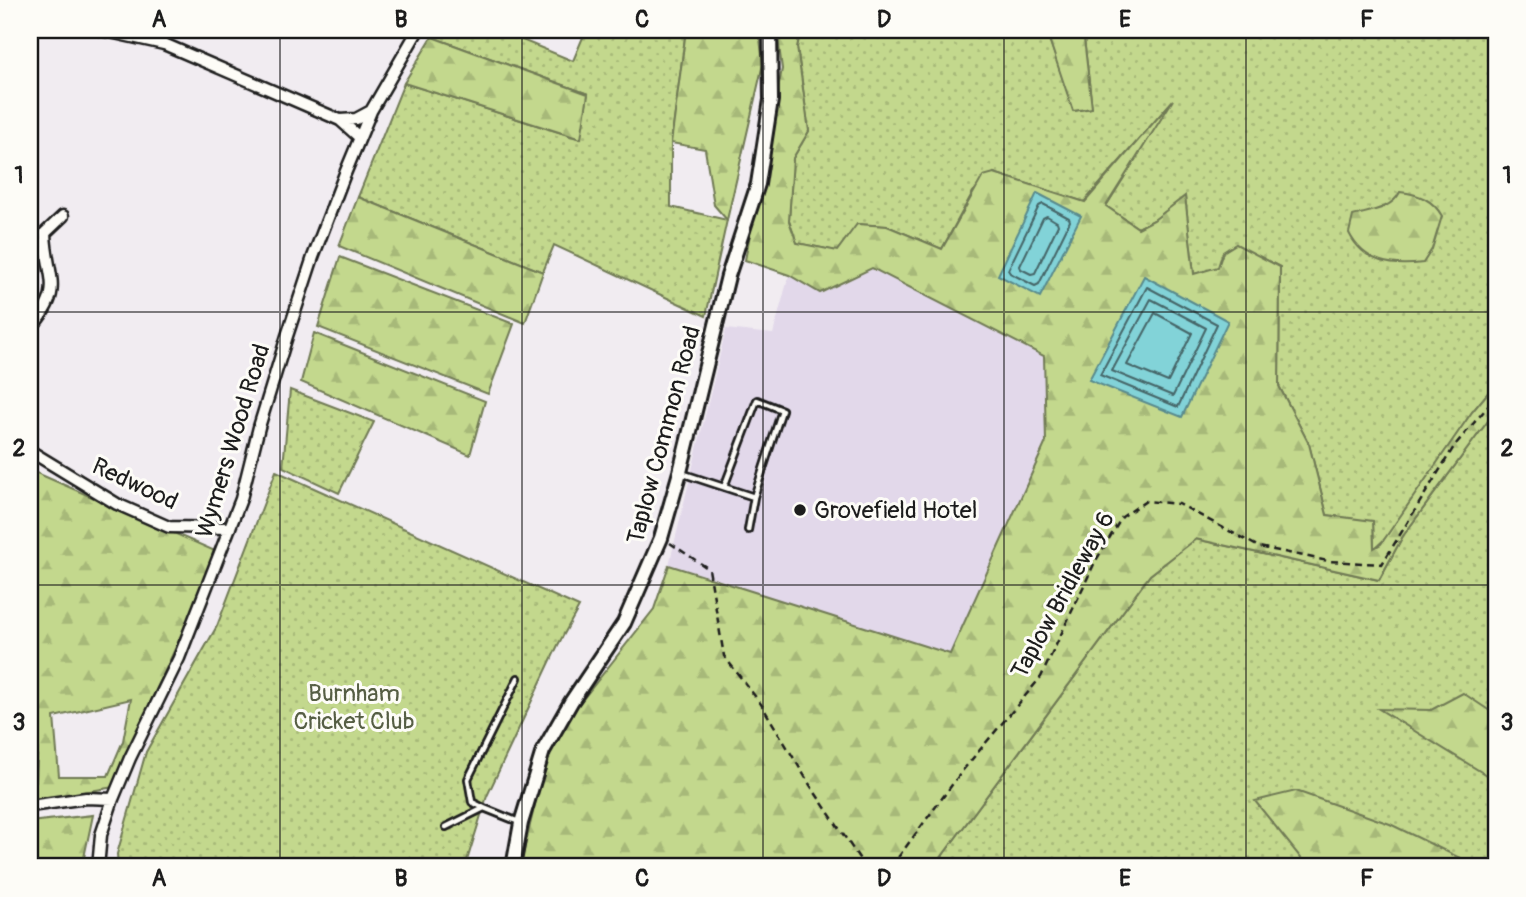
<svg xmlns="http://www.w3.org/2000/svg" width="1526" height="897" viewBox="0 0 1526 897" font-family="Pangolin,sans-serif">
<defs>
<pattern id="grass-dots" width="8" height="8" patternUnits="userSpaceOnUse" patternTransform="scale(1.75)"><rect width="8" height="8" fill="#c3d88d"/><path d="M2 2h.1M6 6h.1" fill="none" stroke="#a7b979" stroke-width="1.8" stroke-linecap="round"/></pattern>
<pattern id="forest-firs" width="22" height="20" patternUnits="userSpaceOnUse" patternTransform="scale(1.75)"><rect width="22" height="20" fill="#c3d88d"/><path d="M5 1l3.5 6h-7zM16 11l3.5 6h-7z" fill="#a7b979"/></pattern>
</defs>
<rect width="100%" height="100%" fill="#f1ecf1"/>
<filter id="ink" filterUnits="userSpaceOnUse"><feTurbulence type="fractalNoise" baseFrequency=".0143" numOctaves="2"/><feDisplacementMap in="SourceGraphic" scale="14" xChannelSelector="R" yChannelSelector="G"/><feConvolveMatrix kernelMatrix="1 2 1 2 8 2 1 2 1" color-interpolation-filters="sRGB"/></filter>
<g filter="url(#ink)">
<path fill="#e2d8ea" d="M872,268l173,88 1,86 -96,212 -281,-89 57,-236 47,5 16,-59 31,18z"/>
<path fill="url(#grass-dots)" stroke="#707a54" stroke-width="2" d="M437,30h61l75,31 13,-31h100l-15,113v64l56,13 -21,96 -152,-71 -11,27 -185,-75 46,-114 176,56 8,-45 -156,-57z
M801,30h245l28,81 18,-3 -9,-78h413v353l-24,29 -84,124 -14,13 -1,-27 -46,-7 -18,-71 -30,-58 1,-119 -20,-10 -66,17 -9,-77 -31,23 -16,8 -32,-22 63,-101 -85,97 -90,-29 -21,19 -31,57 -55,-23 -29,-2 -21,27 -40,-8 -8,-22 4,-63 16,-27 -12,-84z
M290,390l84,32 -35,71 -56,-26z
M1496,410v457h-562l216,-292 45,-36 184,41 24,-44z
M276,471l303,136 -21,38 -71,151 -22,71h-347l-1,-13 29,-102 71,-126z
M39,716l-3,66 -6,1v-66z"/>
<path fill="url(#forest-firs)" stroke="#707a54" stroke-width="2" fill-rule="evenodd" d="M686,30h73l4,34 -36,156 -13,-15 -9,-56 -34,-6z
M777,30h24l-4,17 12,84 -16,27 -4,63 8,22 40,8 20,-27 30,2 55,23 41,-73 11,-3 91,29 88,-102 -67,106 32,22 16,-8 31,-24 9,78 24,-7 5,-15 13,-8 44,23 -1,119 30,58 18,71 46,6 1,27 7,-4 91,-132 24,-29v27l-93,126 -24,44 -183,-41 -46,36 -216,292h-414l30,-126 104,-132 15,-44 281,89 96,-212 -2,-86 -172,-88 -52,25 -31,-18 -44,-15 37,-191z
M1046,30h37l9,78 -19,3z
M432,37l156,57 -7,45 -177,-56z
M1400,192c19,2 33,8 42,24l-10,33 -9,14c-31,4 -59,0 -74,-30l4,-17c17,-5 39,-7 47,-24z
M358,197l185,75 -18,51 -186,-77z
M340,257l174,67 -26,70 -170,-67z
M314,333l171,68 -15,54 -169,-73z
M30,470l185,81c-27,81 -71,156 -101,236l-84,14v-18l6,-2 3,-65 -9,1zM131,699l-8,42 -15,35h-49l-5,-59z
M1463,693l33,22v66l-117,-72 52,1z
M1296,791l94,33 76,37 2,6h-160l-53,-66z
M93,815l-11,52h-45l-5,-22h-2v-23z"/>
<path fill="#82d3d8" stroke="#598a8d" stroke-width="2" d="M1037,193l44,23 -41,81 -42,-22z
M1144,276l84,45 -46,96 -93,-37z"/>
<g fill="none" stroke-linecap="round" stroke-linejoin="round">
<path stroke="#456567" stroke-width="2" d="M1043,204l26,14 1,3 -31,63 -4,2 -25,-13 -2,-3 31,-64z
M1047,216l10,6 1,3 -23,48 -4,1 -10,-5 -1,-3 23,-48z
M1147,287l70,37 -39,83 -78,-32z
M1151,299l55,29 -33,68 -61,-25z
M1155,313l37,20 -24,49 -41,-17z"/>
<g stroke="#1c1c1c" stroke-width="10">
<path id="service" d="M681,473l73,24
M724,487l33,-87 25,10 -28,87 -6,33
M484,808l-12,-6 -4,-23 50,-101
M446,827l38,-19 35,14"/>
</g>
<g stroke="#1c1c1c" stroke-width="15">
<path id="minor" d="M101,30l63,14 176,76 19,17
M340,120l16,-1 15,-8
M30,329c36,-41 17,-48 15,-96l18,-17
M30,451l87,53 52,23 61,1
M30,806l56,-8 27,1
M98,867l3,-32 12,-36 17,-41 49,-100 62,-159 18,-72 28,-91 26,-79 31,-81 27,-65 47,-81"/>
</g>
<g stroke="#1c1c1c" stroke-width="18">
<path id="tertiary" d="M513,867l8,-44 22,-72 28,-49 53,-79 37,-85 19,-66 48,-196 30,-92 13,-84 -1,-70"/>
</g>
<path stroke="#1c1c1c" stroke-width="2.5" stroke-dasharray="7 5" stroke-linecap="butt" d="M670,543l39,26 15,87 37,48 49,81 55,82
M891,867l72,-97 78,-93 54,-115 27,-45 24,-16 33,3 80,43 69,14 54,3 73,-119 41,-48"/>
<use href="#service" stroke="#fdfcf7" stroke-width="4.5"/>
<use href="#minor" stroke="#fdfcf7" stroke-width="10"/>
<use href="#tertiary" stroke="#fdfcf7" stroke-width="12"/>
</g>
</g>
<path fill="none" stroke="#1c1c1c" stroke-width="2" stroke-opacity="0.55" d="M280,30v837M522,30v837M763,30v837M1004,30v837M1246,30v837M30,312h1466M30,585h1466"/>
<circle fill="#1c1c1c" stroke="#fdfcf7" stroke-width="2.5" cx="800" cy="510" r="7"/>
<g text-anchor="middle" dominant-baseline="central" stroke-width="6" stroke-linejoin="round" paint-order="stroke">
<g font-size="24" fill="#1c1c1c" stroke="#fdfcf7">
<text transform="translate(664 435) rotate(-75)">Taplow Common Road</text>
<text transform="translate(233 441) rotate(-73)">Wymers Wood Road</text>
<text transform="translate(135 484) rotate(25)">Redwood</text>
<text transform="translate(1063 595) rotate(-61)">Taplow Bridleway 6</text>
</g>
<g font-size="24" fill="#1c1c1c" stroke="#fdfcf7" text-anchor="start">
<text x="814" y="510">Grovefield Hotel</text>
</g>
<g font-size="24" fill="#565e44" stroke="#fdfcf7">
<text x="354" y="693">Burnham<tspan x="354" dy="28">Cricket Club</tspan></text>
</g>
</g>
<rect width="1526" height="897" fill="none" stroke="#fdfcf7" stroke-width="77"/>
<rect x="38" y="38" width="1450" height="820" fill="none" stroke="#1c1c1c" stroke-width="2.5"/>
<g font-size="23" text-anchor="middle" font-weight="bold" fill="#1c1c1c">
<text x="159" y="27">A</text>
<text x="401" y="27">B</text>
<text x="642" y="27">C</text>
<text x="884" y="27">D</text>
<text x="1125" y="27">E</text>
<text x="1367" y="27">F</text>
<text x="19" y="183">1</text>
<text x="1507" y="183">1</text>
<text x="19" y="456">2</text>
<text x="1507" y="456">2</text>
<text x="19" y="730">3</text>
<text x="1507" y="730">3</text>
<text x="159" y="886">A</text>
<text x="401" y="886">B</text>
<text x="642" y="886">C</text>
<text x="884" y="886">D</text>
<text x="1125" y="886">E</text>
<text x="1367" y="886">F</text>
</g>
</svg>
